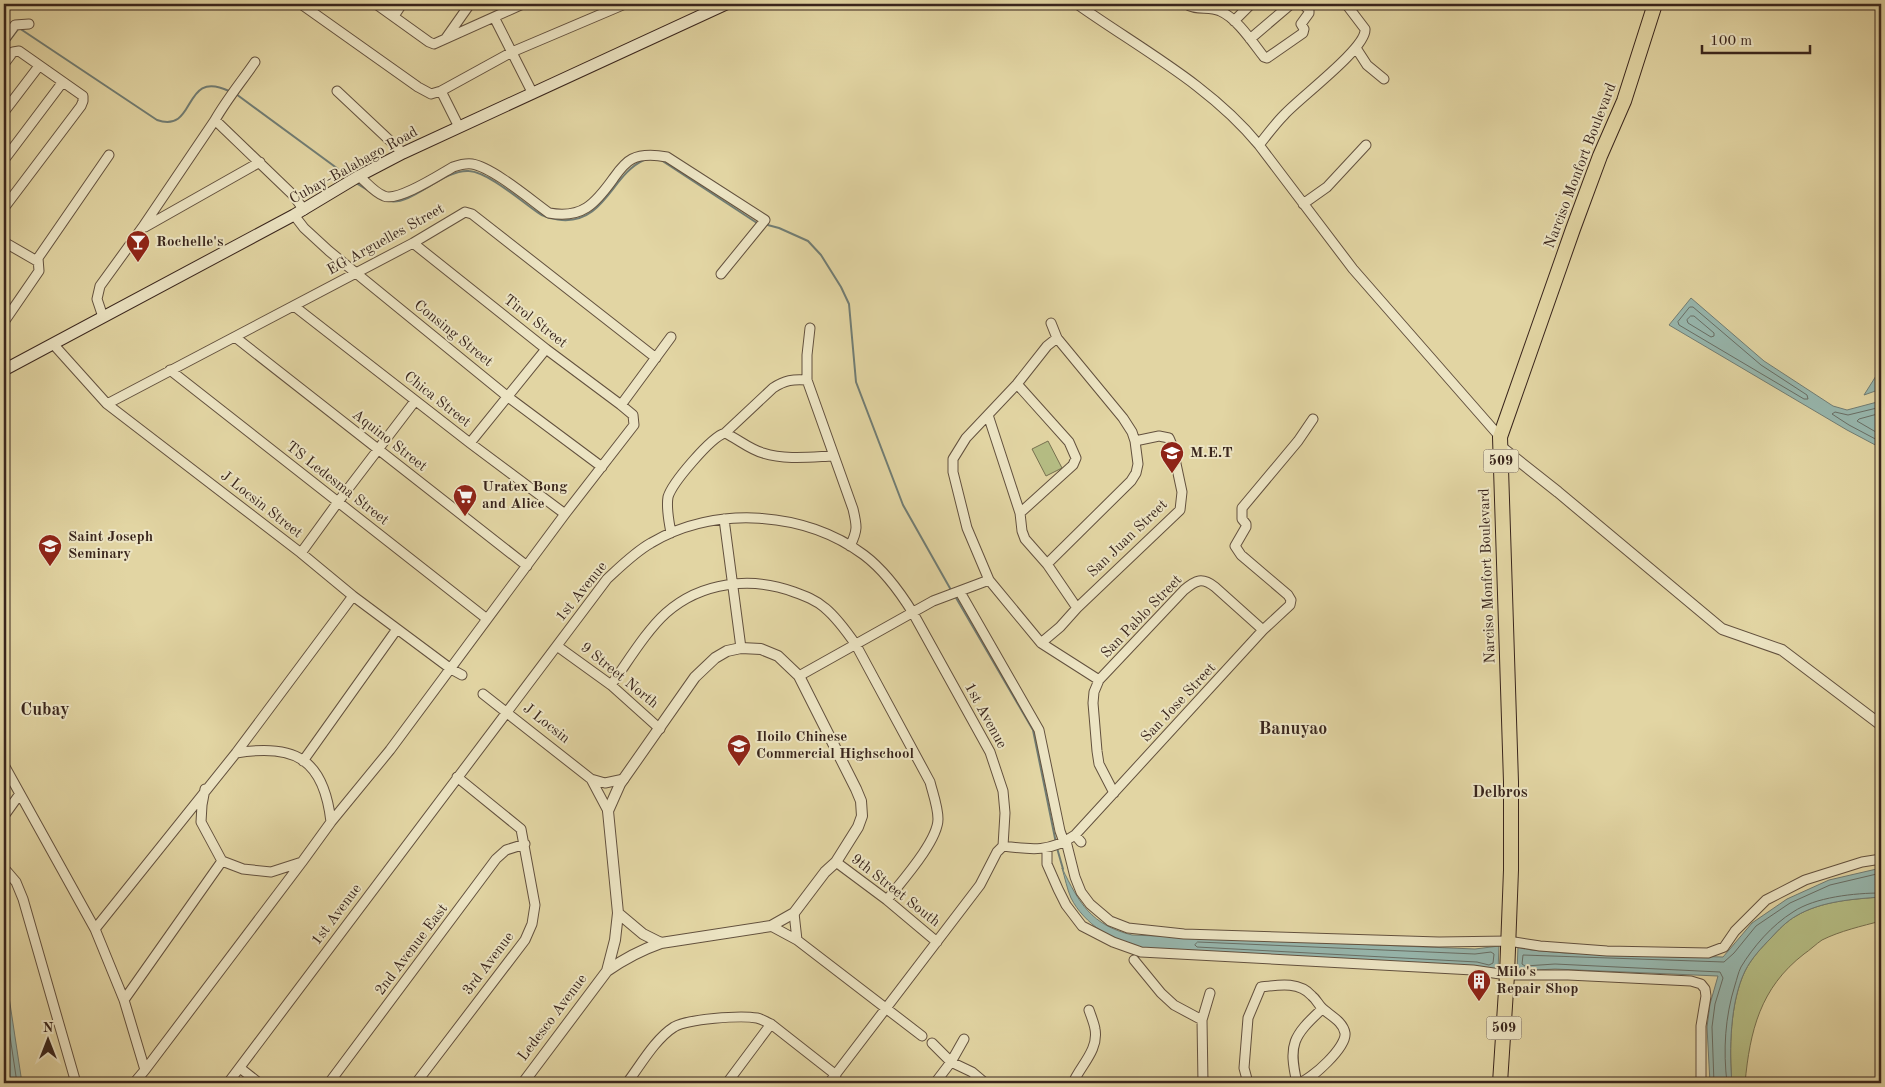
<svg xmlns="http://www.w3.org/2000/svg" width="1885" height="1087" viewBox="0 0 1885 1087" font-family="'Old Standard TT',serif">
<rect width="100%" height="100%" fill="#e2d5a3"/>
<filter id="stains"><feTurbulence type="fractalNoise" baseFrequency=".004" numOctaves="4"/><feColorMatrix values="0 0 0 0 .2 0 0 0 0 .09 0 0 0 0 .02 0 0 0 .5 -.17"/></filter>
<radialGradient id="worn" r=".72"><stop offset=".6" stop-color="#630" stop-opacity="0"/><stop offset="1" stop-color="#630" stop-opacity=".3"/></radialGradient>
<path fill="#b5bd84" stroke="#777150" d="M1048,441l14,27 -16,8 -14,-27z
M1881,897v24c-19,5 -41,10 -59,19 -6,4 -12,10 -18,14 -44,34 -54,77 -59,129h-13c-3,-33 -2,-81 13,-112 6,-12 16,-23 26,-33 7,-8 16,-17 25,-22 25,-15 57,-17 85,-19z"/>
<path fill="#97b7ae" stroke="#717d74" d="M1691,298l73,63 69,45 14,4 34,-9v47l-34,-18 -178,-105z
M1881,368v21l-17,6z
M1062,868c17,35 29,57 70,67l343,14 24,-3 -1,24 -356,-20c-28,-8 -58,-26 -71,-52 -4,-9 -6,-20 -9,-30z
M1881,868v29c-27,2 -60,4 -85,19 -9,5 -18,14 -25,22 -10,10 -20,21 -26,33 -15,31 -16,79 -13,112h-22l-3,-56 3,-23 8,-28 -163,-7 -38,2 1,-24 13,3 34,3 158,4 29,-34 35,-24 42,-19z
M4,980l5,17 13,86h-18z"/>
<g fill="none" stroke-linecap="round" stroke-linejoin="round">
<path stroke="#686e65" stroke-width="1" d="M1690,307h3l68,58 46,30 1,4h-4l-125,-74 -1,-3z
M1691,316h3l20,17v3l-3,1 -23,-14 -1,-3z
M1881,407l-33,8 -13,-3 -3,2 17,11 32,17
M1881,413l-22,6 -2,2 24,14
M1198,942l277,12 16,-2 3,2 -1,9 -4,2 -12,-3 -280,-15 -2,-2z
M4,996l13,87
M1714,1083l-2,-56 3,-23 8,-26 -3,-6 -165,-8 -30,2 -3,-2 1,-9 201,7 10,-9 22,-27 34,-23 40,-18 51,-12
M1727,1083c-4,-33 -2,-66 8,-98 2,-6 3,-12 6,-18 12,-20 31,-42 52,-55 22,-15 62,-19 88,-19"/>
<path stroke="#717d74" stroke-width="2" d="M4,48l15,-20 138,92c41,14 24,-52 72,-29
M236,94l113,83
M661,160l96,63
M356,183l26,16
M389,201c23,5 54,-32 80,-30 19,1 52,30 68,41 7,6 16,7 25,8 43,3 50,-46 82,-60
M764,224l15,4 29,13 13,14 20,32 8,17 7,78 47,123 48,85
M955,596l78,134 23,113
M1057,848l6,21"/>
<g stroke="#63513e" stroke-width="11">
<path id="minor" d="M301,4l117,83 13,7 10,-3 71,-39 113,-48
M376,4l53,38 5,2 89,-40
M1077,4c62,44 133,81 182,141
M1186,4c10,7 23,2 34,7 17,7 33,32 44,46l3,1 36,-25 1,-4 -3,-5 8,-11v-3l-6,-6
M1346,4l19,25c2,19 -66,69 -81,86 -9,9 -17,20 -25,30l94,124 147,168
M394,16l8,-12
M494,17l38,75
M1234,21l17,-17
M446,38l24,-34
M1250,39l41,-35
M4,40l11,-15 14,-1
M1356,48l11,17 17,14
M4,64l9,-12 6,-1 64,45v5l-2,5 -77,102
M337,91l66,62
M441,91l18,36
M4,112l35,-46
M215,120c12,-21 27,-39 40,-58
M4,160l58,-77
M359,176c7,6 16,17 25,20 14,6 55,-21 69,-29 6,-2 12,-4 19,-3 20,3 59,36 77,49 33,6 46,-9 64,-34 5,-7 11,-16 19,-20 10,-5 24,-4 35,-2l98,63 -44,54
M1303,204l24,-17 39,-42
M294,215l10,13 25,23 179,146 94,70
M145,227l115,-65
M4,242l33,19
M294,306l176,137 95,71
M103,317l-6,-18 3,-13 42,-58 73,-108 78,75 11,15
M4,322l35,-51 -1,-13 71,-103
M810,328l-3,27v25l46,129c4,17 5,21 -3,37
M235,337l292,229
M1057,338l-10,8 -30,38 -51,54 -13,21v13l14,56 22,52 52,63 58,37 -5,12 -1,11 4,48 2,13 15,29
M54,345l53,59 194,149 52,43 98,73 11,6
M170,370l317,249
M1017,384l52,58 7,16 -3,7 -53,48
M107,404l306,-161 52,-31 7,2 184,144
M621,405l50,-68
M988,415l32,98 2,18 3,8 22,25 30,44
M725,433c13,6 24,16 38,20 22,7 47,4 70,3
M470,443l76,-94
M724,519l17,129
M671,533c-2,-12 -5,-24 -3,-36 4,-14 43,-60 57,-64l48,-45c12,-8 20,-9 34,-8
M301,553l37,-51 77,-101
M1047,564l84,-83 5,-8 2,-9 -3,-23 -3,-9 -9,-14 -66,-80 -6,-15
M960,592l79,138 21,101 4,11 3,3 8,32 6,15 9,12 20,17 18,7 56,6 255,8 69,-1 32,5 67,5 101,2 16,-6 11,-16 31,-31 39,-20 57,-18 19,-3
M1041,643l19,-16 17,-19 103,-98 2,-18 -10,-47 -3,-7 -10,-2 -24,5
M557,646l54,39 49,44
M799,676l134,-75 56,-21
M1099,680l85,-90c12,-10 18,-13 31,-3l48,43
M611,685c16,-22 35,-54 55,-72 35,-31 85,-37 128,-21 11,4 22,8 31,16 12,10 22,24 31,37l74,137c3,12 8,25 8,37 0,22 -37,63 -51,81
M483,694l108,85 17,32
M236,753c60,-10 88,7 95,69
M303,761l94,-132
M4,765l91,164 141,-176 117,-157
M591,779l14,4 19,-4
M205,789l-3,16 -1,17 21,39 21,8 28,3 31,-10 29,-40 59,-72 175,-236 69,-89 -1,-10 -12,-10 -75,-56 -133,-106
M4,816l15,-21
M1075,835l6,7
M1003,846c29,4 48,6 72,-11l188,-205 27,-25 1,-5 -3,-5 -47,-40 -6,-9 11,-19v-3l-4,-5v-11l56,-67 15,-22
M1047,848v16l11,25 8,16 16,21 31,16 28,10 332,18 34,5h61l123,6 10,3 4,5 1,7 -5,30v57
M836,862l51,38 50,42
M4,868l12,14 7,17 53,184
M794,913l3,27
M771,926l26,14 125,96
M95,929l29,71 21,70 157,-208
M1134,960l27,33 13,12 28,15
M124,1000l98,-139
M932,1043l19,19 21,10 13,11
M240,1068l19,15
M134,1083l11,-13
M228,1083l379,-504c14,-13 28,-27 44,-36 64,-38 154,-32 213,12 20,15 36,37 49,58l77,139 13,39 2,22 -2,33 -6,6 -17,33 -151,198
M329,1083l167,-224 10,-9 19,-6
M416,1083l109,-143 7,-16 3,-19 -14,-76 -64,-52
M627,1083c13,-17 28,-44 47,-56 14,-8 66,-12 83,-9 5,1 9,4 14,6l65,51
M727,1083l44,-59
M935,1083l16,-21 13,-23
M1073,1083c7,-17 26,-33 22,-54 -1,-6 -4,-13 -6,-19
M1203,1083l-1,-63 8,-27
M1248,1083l-4,-15 4,-50 13,-31c17,-2 38,-6 51,9 4,3 6,8 10,12 7,7 21,13 23,25 2,14 -33,46 -46,50
M1297,1083c-9,-39 -4,-47 25,-74"/>
</g>
<g stroke="#63513e" stroke-width="12">
<path id="tertiary" d="M1500,446l58,46 164,137 60,21 99,75
M607,971l8,-31 3,-27 25,21 18,9
M523,1083l84,-112c17,-12 34,-21 54,-28l110,-17 23,-13 31,-41 11,-10 22,-35 4,-11 -1,-15 -5,-12 -57,-113 -21,-20 -17,-7 -20,-1 -14,3 -12,7 -20,19 -75,107 -12,27 10,102"/>
</g>
<g stroke="#39251c" stroke-width="13">
<path id="secondary" d="M4,370l290,-155 65,-39 44,-23 323,-149"/>
</g>
<g stroke="#39251c" stroke-width="16">
<path id="primary" d="M1500,1083l7,-108 4,-105v-88l-11,-345 73,-208 27,-73 24,-55 31,-97"/>
</g>
<use href="#minor" stroke="#ece4c3" stroke-width="9"/>
<use href="#tertiary" stroke="#ece4c3" stroke-width="10"/>
<use href="#secondary" stroke="#ece4c3" stroke-width="11"/>
<use href="#primary" stroke="#e2d5a3" stroke-width="14"/>
</g>
<defs>
<g id="bar-pin" transform="scale(1.25)"><path d="M0 17L-7.5 6A9.5 9.5 0 1 1 7.5 6Z" fill="#8f2418" stroke="#ece4c3"/><path d="M-6-5H6L.8 .8V4.5H3.5V6h-7V4.5H-.8V.8Z" fill="#fff"/></g>
<g id="school-pin" transform="scale(1.25)"><path d="M0 17L-7.5 6A9.5 9.5 0 1 1 7.5 6Z" fill="#8f2418" stroke="#ece4c3"/><path d="M0-5L7-2L0 1L-7-2ZM-4 1L0 2.5L4 1V4Q0 6-4 4Z" fill="#fff"/></g>
<g id="supermarket-pin" transform="scale(1.25)"><path d="M0 17L-7.5 6A9.5 9.5 0 1 1 7.5 6Z" fill="#8f2418" stroke="#ece4c3"/><path d="M-6-5.5h2.5l.6 2H6L4.5 2H-2.5L-4.4-4H-6ZM-1.5 3.2a1.3 1.3 0 1 0 .1 0ZM3 3.2a1.3 1.3 0 1 0 .1 0Z" fill="#fff"/></g>
<g id="university-pin" transform="scale(1.25)"><path d="M0 17L-7.5 6A9.5 9.5 0 1 1 7.5 6Z" fill="#8f2418" stroke="#ece4c3"/><path d="M0-5L7-2L0 1L-7-2ZM-4 1L0 2.5L4 1V4Q0 6-4 4Z" fill="#fff"/></g>
<g id="building-pin" transform="scale(1.25)"><path d="M0 17L-7.5 6A9.5 9.5 0 1 1 7.5 6Z" fill="#8f2418" stroke="#ece4c3"/><path d="M-4-6H4V6H1V3H-1V6H-4ZM-2.5-4.3h1.7v1.8h-1.7ZM.8-4.3h1.7v1.8H.8ZM-2.5-1h1.7V.8h-1.7ZM.8-1h1.7V.8H.8Z" fill="#fff"/></g>
</defs>
<g fill-rule="evenodd">
<use href="#bar-pin" x="138" y="242"/>
<use href="#school-pin" x="1172" y="453"/>
<use href="#supermarket-pin" x="465" y="496"/>
<use href="#university-pin" x="50" y="546"/>
<use href="#school-pin" x="739" y="746"/>
<use href="#building-pin" x="1479" y="981"/>
</g>
<g text-anchor="middle" dominant-baseline="central" stroke-width="4" stroke-linejoin="round" paint-order="stroke">
<g fill="#ece4c3" stroke="#6f5e4e" stroke-width="1">
<rect x="1483.5" y="449.5" width="35" height="23" rx="4"/>
<rect x="1486.5" y="1016.5" width="35" height="23" rx="4"/>
</g>
<g font-size="14" font-weight="bold" fill="#39251c">
<text x="1501" y="461">509</text>
<text x="1504" y="1028">509</text>
</g>
<g font-size="15" fill="#39251c" stroke="#ece4c3">
<text transform="translate(354 166) rotate(-29)">Cubay-Balabago Road</text>
<text transform="translate(1581 166) rotate(-69)">Narciso Monfort Boulevard</text>
<text transform="translate(386 240) rotate(-29)">EG Arguelles Street</text>
<text transform="translate(535 322) rotate(38)">Tirol Street</text>
<text transform="translate(453 334) rotate(39)">Consing Street</text>
<text transform="translate(437 400) rotate(38)">Chica Street</text>
<text transform="translate(389 441) rotate(38)">Aquino Street</text>
<text transform="translate(337 484) rotate(38)">TS Ledesma Street</text>
<text transform="translate(261 505) rotate(38)">J Locsin Street</text>
<text transform="translate(1128 539) rotate(-44)">San Juan Street</text>
<text transform="translate(1488 576) rotate(-92)">Narciso Monfort Boulevard</text>
<text transform="translate(582 592) rotate(-51)">1st Avenue</text>
<text transform="translate(1142 617) rotate(-46)">San Pablo Street</text>
<text transform="translate(619 676) rotate(39)">9 Street North</text>
<text transform="translate(1179 703) rotate(-47)">San Jose Street</text>
<text transform="translate(985 716) rotate(61)">1st Avenue</text>
<text transform="translate(546 724) rotate(38)">J Locsin</text>
<text transform="translate(895 891) rotate(38)">9th Street South</text>
<text transform="translate(337 915) rotate(-53)">1st Avenue</text>
<text transform="translate(412 950) rotate(-53)">2nd Avenue East</text>
<text transform="translate(489 964) rotate(-53)">3rd Avenue</text>
<text transform="translate(553 1018) rotate(-53)">Ledesco Avenue</text>
</g>
<g font-size="15" font-weight="bold" fill="#39251c" stroke="#ece4c3" text-anchor="start">
<text x="156" y="242">Rochelle's</text>
<text x="1190" y="453">M.E.T</text>
<text x="482" y="487">Uratex Bong<tspan x="482" dy="17">and Alice</tspan></text>
<text x="68" y="537">Saint Joseph<tspan x="68" dy="17">Seminary</tspan></text>
<text x="756" y="737">Iloilo Chinese<tspan x="756" dy="17">Commercial Highschool</tspan></text>
<text x="1496" y="972">Milo's<tspan x="1496" dy="17">Repair Shop</tspan></text>
</g>
<g font-size="16" font-weight="bold" fill="#39251c" stroke="#ece4c3">
<text x="1500" y="793">Delbros</text>
</g>
<g font-size="18" font-weight="bold" fill="#39251c" stroke="#ece4c3">
<text x="45" y="710">Cubay</text>
<text x="1293" y="729">Banuyao</text>
</g>
</g>
<rect width="1885" height="1087" fill="none" stroke="#e2d5a3" stroke-width="20"/>
<rect x="5" y="5" width="1875" height="1077" fill="none" stroke="#39251c" stroke-width="2.5"/>
<rect x="10" y="10" width="1865" height="1067" fill="none" stroke="#39251c"/>
<g transform="translate(48 1040)" stroke="#ece4c3" stroke-width="4" paint-order="stroke">
<path d="M0-4L9 19L0 12L-9 19Z" fill="#39251c"/>
<text y="-8" font-size="14" font-weight="bold" text-anchor="middle" fill="#39251c">N</text>
</g>
<path d="M1702 45v8h108v-8" fill="none" stroke="#39251c" stroke-width="2.5"/>
<text x="1710" y="45" font-size="15" fill="#39251c" stroke="#ece4c3" stroke-width="4" paint-order="stroke">100 m</text>
<rect width="100%" height="100%" filter="url(#stains)"/>
<rect width="100%" height="100%" fill="url(#worn)"/>
</svg>
